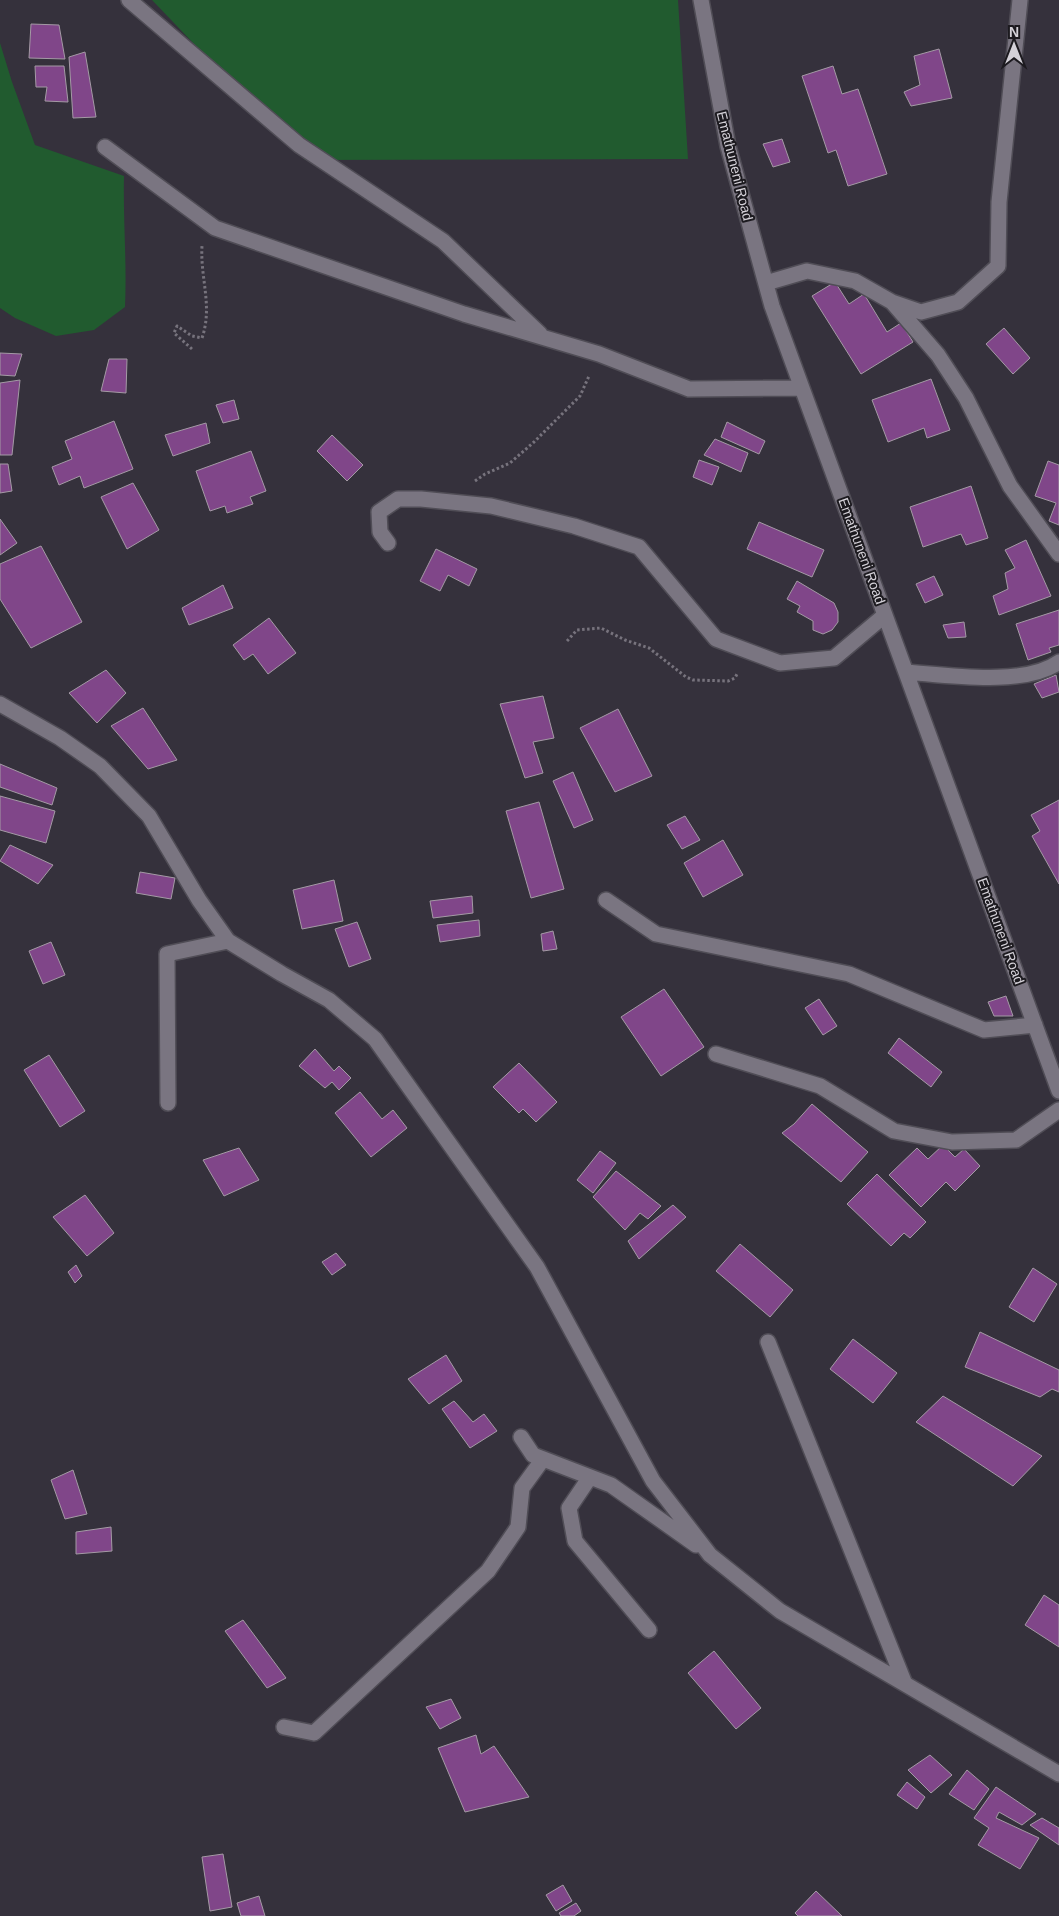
<svg xmlns="http://www.w3.org/2000/svg" width="1059" height="1916" viewBox="0 0 1059 1916" font-family="Arial,sans-serif">
<rect width="100%" height="100%" fill="#35313c"/>
<path fill="#215b2f" d="M152,0h526l10,159 -383,1z
M0,43l12,39 23,63 89,31c-1,44 3,87 1,131l-31,23 -38,6 -41,-18 -15,-10z"/>
<path fill="#804689" stroke="#a49aa5" d="M31,24l28,1 6,34 -36,-1z
M939,49l13,49 -41,8 -7,-14 16,-7 -6,-29z
M85,52l11,65 -23,1 -4,-61z
M35,66h29l4,36 -23,-1 2,-14h-11z
M833,66l9,28 16,-5 29,85 -39,12 -12,-36 -8,3 -26,-77z
M782,139l8,23 -17,5 -10,-23z
M835,282l14,22 15,-10 23,38 14,-9 12,19 -52,32 -49,-78z
M1004,328l26,30 -17,16 -27,-30z
M0,353l22,1 -7,22 -15,-1z
M109,359h18l-1,34 -25,-2z
M931,379l19,51 -23,8 -3,-10 -36,14 -16,-42z
M20,380l-8,75h-12v-72z
M234,400l5,19 -16,4 -7,-18z
M114,421l19,48 -49,19 -4,-12 -21,9 -7,-18 20,-8 -7,-18z
M727,422l38,19 -6,13 -38,-17z
M206,423l4,20 -37,13 -8,-21z
M332,435l31,30 -16,16 -30,-30z
M715,439l33,14 -7,19 -37,-17z
M251,451l15,40 -16,6 3,7 -26,9 -2,-7 -15,5 -14,-40z
M699,460l20,7 -7,18 -19,-8z
M1048,461l11,4v60l-10,-4 7,-18 -21,-7z
M0,464h8l4,27 -12,2z
M133,483l26,47 -32,19 -26,-52z
M971,486l17,52 -22,7 -5,-11 -38,13 -13,-40z
M0,519l17,24 -17,12z
M759,522l65,28 -12,27 -65,-28z
M1026,540l25,56 -52,19 -6,-19 15,-7 -3,-16 10,-5 -10,-18z
M41,546l41,76 -51,26 -31,-49v-35z
M436,549l41,20 -8,17 -21,-11 -8,16 -20,-10z
M934,576l9,19 -18,8 -9,-19z
M797,581l37,22 4,9v10l-6,8 -9,4 -10,-4v-9l-16,-9 3,-6 -13,-7z
M223,585l10,23 -44,17 -7,-17z
M1059,610v35l-10,3 2,4 -23,8 -12,-36z
M269,618l27,35 -28,21 -15,-20 -9,6 -11,-15z
M964,622l2,15 -18,1 -5,-13z
M106,670l20,23 -29,30 -28,-30z
M1056,675l3,17 -17,6 -8,-14z
M543,696l11,42 -21,4 10,31 -18,5 -25,-74z
M143,708l34,52 -29,9 -37,-43z
M618,709l34,67 -37,16 -35,-64z
M0,764l57,24 -5,17 -52,-18z
M573,772l20,48 -19,8 -21,-47z
M0,796l55,15 -9,32 -46,-13z
M1059,800v84l-27,-48 8,-5 -9,-16z
M539,802l25,87 -33,9 -25,-87z
M685,816l15,24 -18,9 -15,-24z
M723,840l20,35 -40,22 -19,-34z
M10,845l43,20 -15,19 -38,-23z
M140,872l35,6 -4,21 -35,-6z
M334,880l9,41 -41,8 -9,-39z
M472,896l1,17 -40,5 -3,-17z
M479,920l1,16 -40,6 -3,-17z
M357,922l14,37 -22,8 -14,-38z
M553,931l4,18 -14,2 -2,-17z
M51,942l14,33 -22,9 -14,-33z
M664,989l40,58 -43,29 -40,-59z
M1006,996l7,20h-19l-6,-14z
M819,999l18,27 -14,9 -18,-27z
M899,1038l43,34 -11,15 -43,-34z
M315,1049l19,22 5,-5 12,12 -12,12 -7,-8 -7,6 -26,-22z
M49,1055l36,56 -25,16 -36,-57z
M519,1063l38,39 -21,20 -13,-13 -4,4 -26,-26z
M360,1092l22,27 11,-9 14,18 -36,29 -36,-44z
M812,1104l56,48 -27,30 -59,-49 12,-9z
M943,1145l12,12 9,-8 16,17 -25,25 -9,-9 -25,25 -32,-32 28,-27 11,11z
M239,1148l20,32 -35,16 -21,-36z
M600,1151l16,12 -23,30 -16,-13z
M616,1171l45,35 -13,13 -8,-6 -15,17 -32,-33z
M877,1174l49,48 -16,16 -6,-5 -13,13 -44,-42z
M85,1195l29,38 -27,23 -34,-39z
M673,1205l13,12 -47,42 -11,-18z
M740,1244l53,46 -23,27 -54,-46z
M336,1253l10,12 -14,10 -10,-13z
M76,1265l6,11 -7,7 -7,-11z
M1033,1268l24,16 -23,38 -25,-15z
M980,1332l79,38v22l-7,-3 -12,8 -75,-30z
M853,1339l44,34 -24,30 -43,-34z
M446,1355l16,26 -33,23 -21,-25z
M943,1396l99,60 -29,30 -97,-64z
M454,1401l19,21 11,-8 13,17 -27,17 -28,-39z
M73,1470l14,44 -22,5 -14,-39z
M111,1527l1,24 -36,3v-22z
M1044,1595l15,10v42l-34,-22z
M243,1620l43,58 -19,10 -42,-57z
M714,1651l47,57 -25,21 -48,-56z
M451,1699l10,19 -21,11 -14,-22z
M476,1735l5,19 13,-8 35,51 -64,15 -27,-64z
M930,1755l22,20 -21,18 -23,-23z
M967,1770l22,19 -15,21 -25,-16z
M907,1782l18,15 -8,12 -20,-14z
M996,1787l40,27 -14,11 -23,-13 -3,6 43,20 -19,31 -42,-24 11,-17 -15,-10z
M1042,1818l17,10v17l-29,-20z
M223,1854l9,53 -22,4 -8,-54z
M563,1885l9,16 -16,10 -10,-16z
M816,1891l26,25h-44l-3,-3z
M259,1896l6,20h-24l-4,-13z
M576,1903l5,8 -7,5h-13l-2,-3z"/>
<g fill="none" stroke-linecap="round" stroke-linejoin="round">
<g stroke="#504d56" stroke-width="18">
<path id="minor" d="M129,0l170,145 144,96 97,93
M701,0l27,146 44,160 287,785
M105,147l110,81 249,86 135,40 90,35 113,-1
M766,283l41,-12 48,10 37,21 29,10 37,-10 40,-36 1,-64 21,-202
M893,303l45,52 28,43 44,88 49,68
M388,543l-8,-11 -1,-20 19,-13h23l70,7 83,20 65,21 77,92 64,24 54,-5 51,-43
M906,672c41,3 118,15 153,-10
M0,704l60,34 40,28 49,50 50,84 29,41 54,33 47,26 46,39 162,228 116,214 57,74 70,56 279,163
M606,900l50,34 193,40 135,56 51,-5
M716,1054l104,32 74,45 58,11 64,-2 43,-30
M168,1103l-1,-149 61,-13
M768,1342l137,342
M521,1437l12,18 78,30 85,60
M590,1477l-21,31 6,33 74,89
M284,1727l30,6 174,-162 30,-44 4,-39 21,-29"/>
</g>
<path stroke="#77737d" stroke-width="3" stroke-dasharray="2.5 2.5" stroke-linecap="butt" d="M192,349l-18,-16 3,-7 15,10 10,2c11,-32 -2,-60 0,-92
M475,481l10,-7 25,-11 24,-21 46,-46 9,-20
M567,641l10,-11 24,-2 24,12 24,8 37,29 7,3 35,1 7,-3 3,-6"/>
<use href="#minor" stroke="#7a7581" stroke-width="15"/>
</g>
<g text-anchor="middle" dominant-baseline="central" stroke-width="4" stroke-linejoin="round" paint-order="stroke">
<g font-size="14" fill="#d4d1d8" stroke="#1c1a1f">
<text transform="translate(735 166) rotate(76)">Emathuneni Road</text>
<text transform="translate(862 551) rotate(70)">Emathuneni Road</text>
<text transform="translate(1001 931) rotate(70)">Emathuneni Road</text>
</g>
</g>
<g transform="translate(1014 45)" stroke="#1c1a1f" stroke-width="4" paint-order="stroke">
<path d="M0-4L9 19L0 12L-9 19Z" fill="#d4d1d8"/>
<text y="-8" font-size="14" font-weight="bold" text-anchor="middle" fill="#d4d1d8">N</text>
</g>
</svg>
